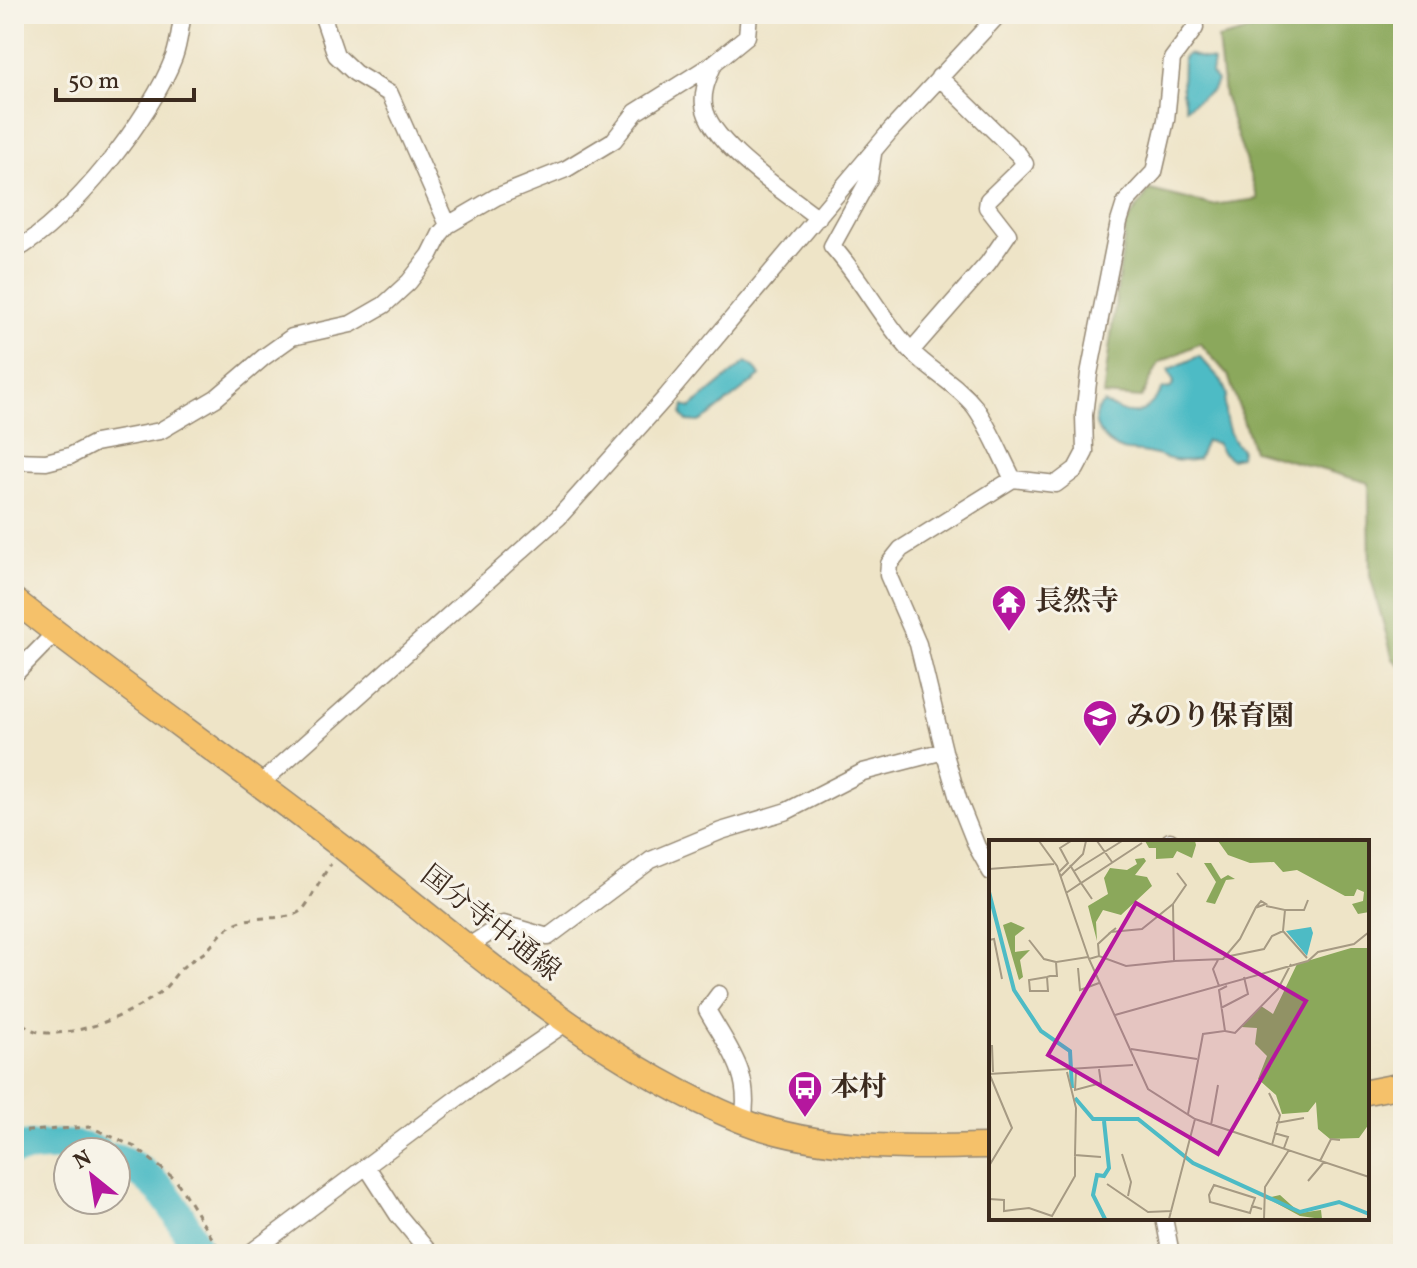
<svg xmlns="http://www.w3.org/2000/svg" width="1417" height="1268" viewBox="0 0 1417 1268" font-family="Vollkorn,'Noto Serif JP',serif">
<rect width="100%" height="100%" fill="#f7f3e8"/>
<filter id="ink" filterUnits="userSpaceOnUse"><feTurbulence type="fractalNoise" baseFrequency=".0125" numOctaves="2"/><feDisplacementMap in="SourceGraphic" scale="16" xChannelSelector="R" yChannelSelector="G"/><feConvolveMatrix kernelMatrix="1 2 1 2 8 2 1 2 1" color-interpolation-filters="sRGB"/></filter>
<filter id="wash" filterUnits="userSpaceOnUse"><feTurbulence type="fractalNoise" baseFrequency=".006" numOctaves="4" result="noise"/><feDisplacementMap in="SourceGraphic" scale="32" xChannelSelector="R" yChannelSelector="G"/><feGaussianBlur stdDeviation="1.8" result="paint"/><feColorMatrix in="noise" values="0 0 0 0 0 0 0 0 0 0 0 0 0 0 0 0 0 1.4 0 .05"/><feComposite in="paint" operator="in"/></filter>
<g filter="url(#wash)">
<rect width="100%" height="100%" fill="#eee4c7"/>
<path fill="#8ba85b" stroke="#63693c" stroke-width="2" d="M1267,14h136v654l-10,-9 -23,-84 -1,-92 -116,-33 -25,-75 -28,-32 -41,20 -18,35 -38,-3 23,-171 24,-34 62,15 46,-6 -34,-104 -6,-56 51,-13z"/>
<path fill="#4dbbc5" stroke="#447272" stroke-width="2" d="M1188,54l25,7 -2,13 6,7 -4,9 -27,18 -4,-16 1,-34z
M1199,356l22,24 6,14c-6,16 1,45 14,55l-1,8 -9,2 -9,-7 -6,-9 -10,-2 -8,18c-25,6 -34,-4 -56,-7 -6,-1 -13,0 -19,-2 -19,-6 -40,-31 -19,-47 29,17 40,14 59,-14l8,-1 3,-6 -6,-12z
M746,362l9,6 5,8 -51,40 -10,6 -12,-1 -5,-6 2,-10 6,3z"/>
<g fill="none" stroke-linecap="round" stroke-linejoin="round">
<path stroke="#4dbbc5" stroke-width="32" d="M14,1149c29,-3 55,-7 83,3
M116,1159c44,16 64,55 83,95"/>
</g>
</g>
<g filter="url(#ink)">
<g fill="none" stroke-linecap="round" stroke-linejoin="round">
<g stroke="#948772" stroke-width="19">
<path id="street" d="M714,63c-5,14 -12,26 -10,42 5,39 84,89 114,113
M873,154l-4,25 -37,67c29,32 48,71 78,104 20,21 47,34 65,57 15,21 26,49 38,72l-112,70 -12,15 -1,11 30,69 26,107 15,51 18,45 14,25
M448,225l48,-28 70,-28 48,-29 22,-28 78,-49 33,-27 2,-22
M14,251c56,-30 138,-135 160,-194 5,-13 6,-29 9,-43
M911,351l77,-88 20,-29 -21,-27 1,-7 37,-36 -6,-9 -80,-78
M14,461l32,1 24,-6 25,-13 65,-12 56,-33 48,-41 28,-20 59,-13 33,-19 25,-23 21,-27 11,-22 7,-8 -58,-131 -35,-21 -19,-18 -14,-41
M1013,479l43,5 20,-15 9,-17 -1,-37 5,-41 30,-152 6,-19 29,-31 12,-52 6,-61 23,-31 -1,-14
M14,675l41,-42
M260,784l299,-267 106,-119 226,-268 108,-116
M1170,841v1
M469,946l34,-22 45,13 103,-77 70,-29 66,-20 76,-39 81,-21
M719,994l-12,16c22,39 45,64 36,111
M367,1167l31,48 30,36 -3,3
M1164,1218l7,36
M249,1254l219,-164 99,-68"/>
</g>
<g stroke="#948772" stroke-width="27">
<path id="primary" d="M14,600c108,85 220,163 328,247 126,98 249,211 398,273 76,31 171,28 251,26
M1367,1092l36,-7"/>
</g>
<path stroke="#948772" stroke-width="3" stroke-dasharray="6 6" stroke-linecap="butt" d="M14,1015c7,8 15,15 25,17 36,7 99,-20 125,-43 6,-6 10,-13 16,-19 7,-8 17,-12 25,-18 9,-8 15,-19 26,-26 20,-14 54,-2 71,-16 7,-6 21,-36 29,-46
M14,1132l76,-5 45,20 41,33 46,74"/>
<use href="#street" stroke="#fff" stroke-width="16"/>
<use href="#primary" stroke="#f5c16b" stroke-width="24"/>
</g>
</g>
<defs>
<g id="temple-pin" transform="scale(1.8)"><path d="M0 17L-7.5 6A9.5 9.5 0 1 1 7.5 6Z" fill="#b5179e" stroke="#f7f3e8"/><path d="M0-6L5-2H3V0L6.5 2.5H4V6H1.5V3h-3V6H-4V2.5H-6.5L-3 0V-2H-5Z" fill="#fff"/></g>
<g id="school-pin" transform="scale(1.8)"><path d="M0 17L-7.5 6A9.5 9.5 0 1 1 7.5 6Z" fill="#b5179e" stroke="#f7f3e8"/><path d="M0-5L7-2L0 1L-7-2ZM-4 1L0 2.5L4 1V4Q0 6-4 4Z" fill="#fff"/></g>
<g id="bus-pin" transform="scale(1.8)"><path d="M0 17L-7.5 6A9.5 9.5 0 1 1 7.5 6Z" fill="#b5179e" stroke="#f7f3e8"/><path d="M-5-6H5V4H4V6H2V4H-2V6H-4V4H-5ZM-3.5-4V0h7V-4ZM-3.5 1.2v1.5H-2V1.2ZM2 1.2v1.5H3.5V1.2Z" fill="#fff"/></g>
</defs>
<g fill-rule="evenodd">
<use href="#temple-pin" x="1009" y="602"/>
<use href="#school-pin" x="1100" y="717"/>
<use href="#bus-pin" x="805" y="1088"/>
</g>
<g text-anchor="middle" dominant-baseline="central" stroke-width="6" stroke-linejoin="round" paint-order="stroke">
<g font-size="28" font-weight="bold" fill="#3b2a1e" stroke="#f7f3e8" text-anchor="start">
<text x="1035" y="602">長然寺</text>
<text x="1126" y="717">みのり保育園</text>
<text x="831" y="1088">本村</text>
</g>
<g font-size="28" fill="#3b2a1e" stroke="#f7f3e8">
<text transform="translate(490 924) rotate(38)">国分寺中通線</text>
</g>
</g>
<g transform="translate(989 840)">
<rect width="380" height="380" fill="#eee4c7"/>
<path d="M156,1h50l1,4 -4,13 -15,-7 -4,7 -17,1v-11h-7zM229,1h151v71l-11,2 -6,-10 11,-3 1,-9 -7,-3 -3,7h-9l-48,-26 -14,2 -9,-10 -24,1 -22,-8zM155,18l2,3 -11,14 12,2 5,9 -31,29 -18,-5 -7,12 1,19 -9,-35 20,-12 -4,-16 6,-10 17,2 10,-6 -2,-5zM215,23h7l10,16 7,-4 7,4 -9,1 -11,24 -9,-2 10,-20zM22,82l14,6 -10,8v16l15,-2 -10,10 3,17 -4,3 -16,-55zM362,108h18v176l-10,14 -29,1 -12,-10 -2,-27 -8,10 -26,2 -6,-19 -18,-16 9,-23 -12,-12 2,-16 -16,-1 20,-21 12,8 24,-50zM291,355l20,18 21,-3 1,9 -22,-3 -33,-18z" fill="#8ba85b"/>
<path d="M322,87l2,6 -6,23 -21,-25z" fill="#4dbbc5"/>
<path fill="none" stroke="#4dbbc5" stroke-width="4" d="M0,52l25,98 27,41 29,20 2,37M86,258l18,21h45l55,44 107,49 39,-10 30,12M115,281l5,47 -5,8 -7,-1 -4,20 12,24"/>
<path fill="none" stroke="#a69a83" stroke-width="2" d="M50,1l18,25 32,93 59,130 47,30 174,58M108,1l15,21M81,25l11,18 61,-40M0,29l65,-5M85,31l48,-30M70,32l9,-9 -8,-15 11,-7M72,36l22,-22 3,-13M77,53l15,-10 11,16M277,66l19,4 -2,21M296,70h19l4,-10M127,88l-5,4 31,-3 31,-25M0,100l5,-1 8,40M40,100l15,19 12,3M110,116l-1,-12 13,-12M236,117l39,-8 8,-13 11,-5 24,27M100,119l10,-3 27,10 48,-5 -1,-57 13,-19 -9,-12M229,120l-5,9 6,17M185,121l49,-2 17,-20 16,-32 5,-6 5,3 -11,4M89,128l2,22 19,-7M58,137l1,14h-18l-1,-11 18,-3 3,-1h7l-1,-14 32,-5M232,168l27,-14 -4,-17M126,175l193,-54 10,-9 36,-8 15,-12M236,191l10,2 43,-44 13,-25M3,205l1,27M142,209l66,10M87,231l-1,19 26,-7 -2,-14M78,232l9,36 -1,47 26,2M0,234l144,-9M280,253l11,22 -8,30M199,274l15,-80 22,-3 -6,-41 8,-4M287,283l28,-5M222,285l7,-40M285,293l14,4 -4,11M133,314l9,28 -3,14M331,321l11,-22 9,1M0,326l23,-38 -23,-55M319,341l16,-19M118,344l41,28 24,-1M0,359l15,1v11l25,-3 23,8 23,-40v-21M263,366l-2,7 -40,-11 -1,-7 5,-10 41,13 -3,8 10,3M180,379l26,-100M275,379l1,-32 24,-37"/>
<path fill="#b5179e" fill-opacity="0.15" stroke="#b5179e" stroke-width="4" d="M147,63l170,98 -88,153 -170,-99z"/>
<rect width="380" height="380" fill="none" stroke="#3b2a1e" stroke-width="4"/>
</g>
<rect width="1417" height="1268" fill="none" stroke="#f7f3e8" stroke-width="48"/>
<g transform="translate(92 1176) rotate(330)"><circle r="38" fill="#f7f3e8" stroke="#aca397" stroke-width="2"/>
<path d="M0-6L14 30L0 20L-14 30Z" fill="#b5179e"/>
<text y="-12" font-size="22" font-weight="bold" text-anchor="middle" fill="#3b2a1e">N</text>
</g>
<path d="M56 88v12h138v-12" fill="none" stroke="#3b2a1e" stroke-width="4"/>
<text x="68" y="88" font-size="24" fill="#3b2a1e" stroke="#f7f3e8" stroke-width="6" paint-order="stroke">50 m</text>
</svg>
